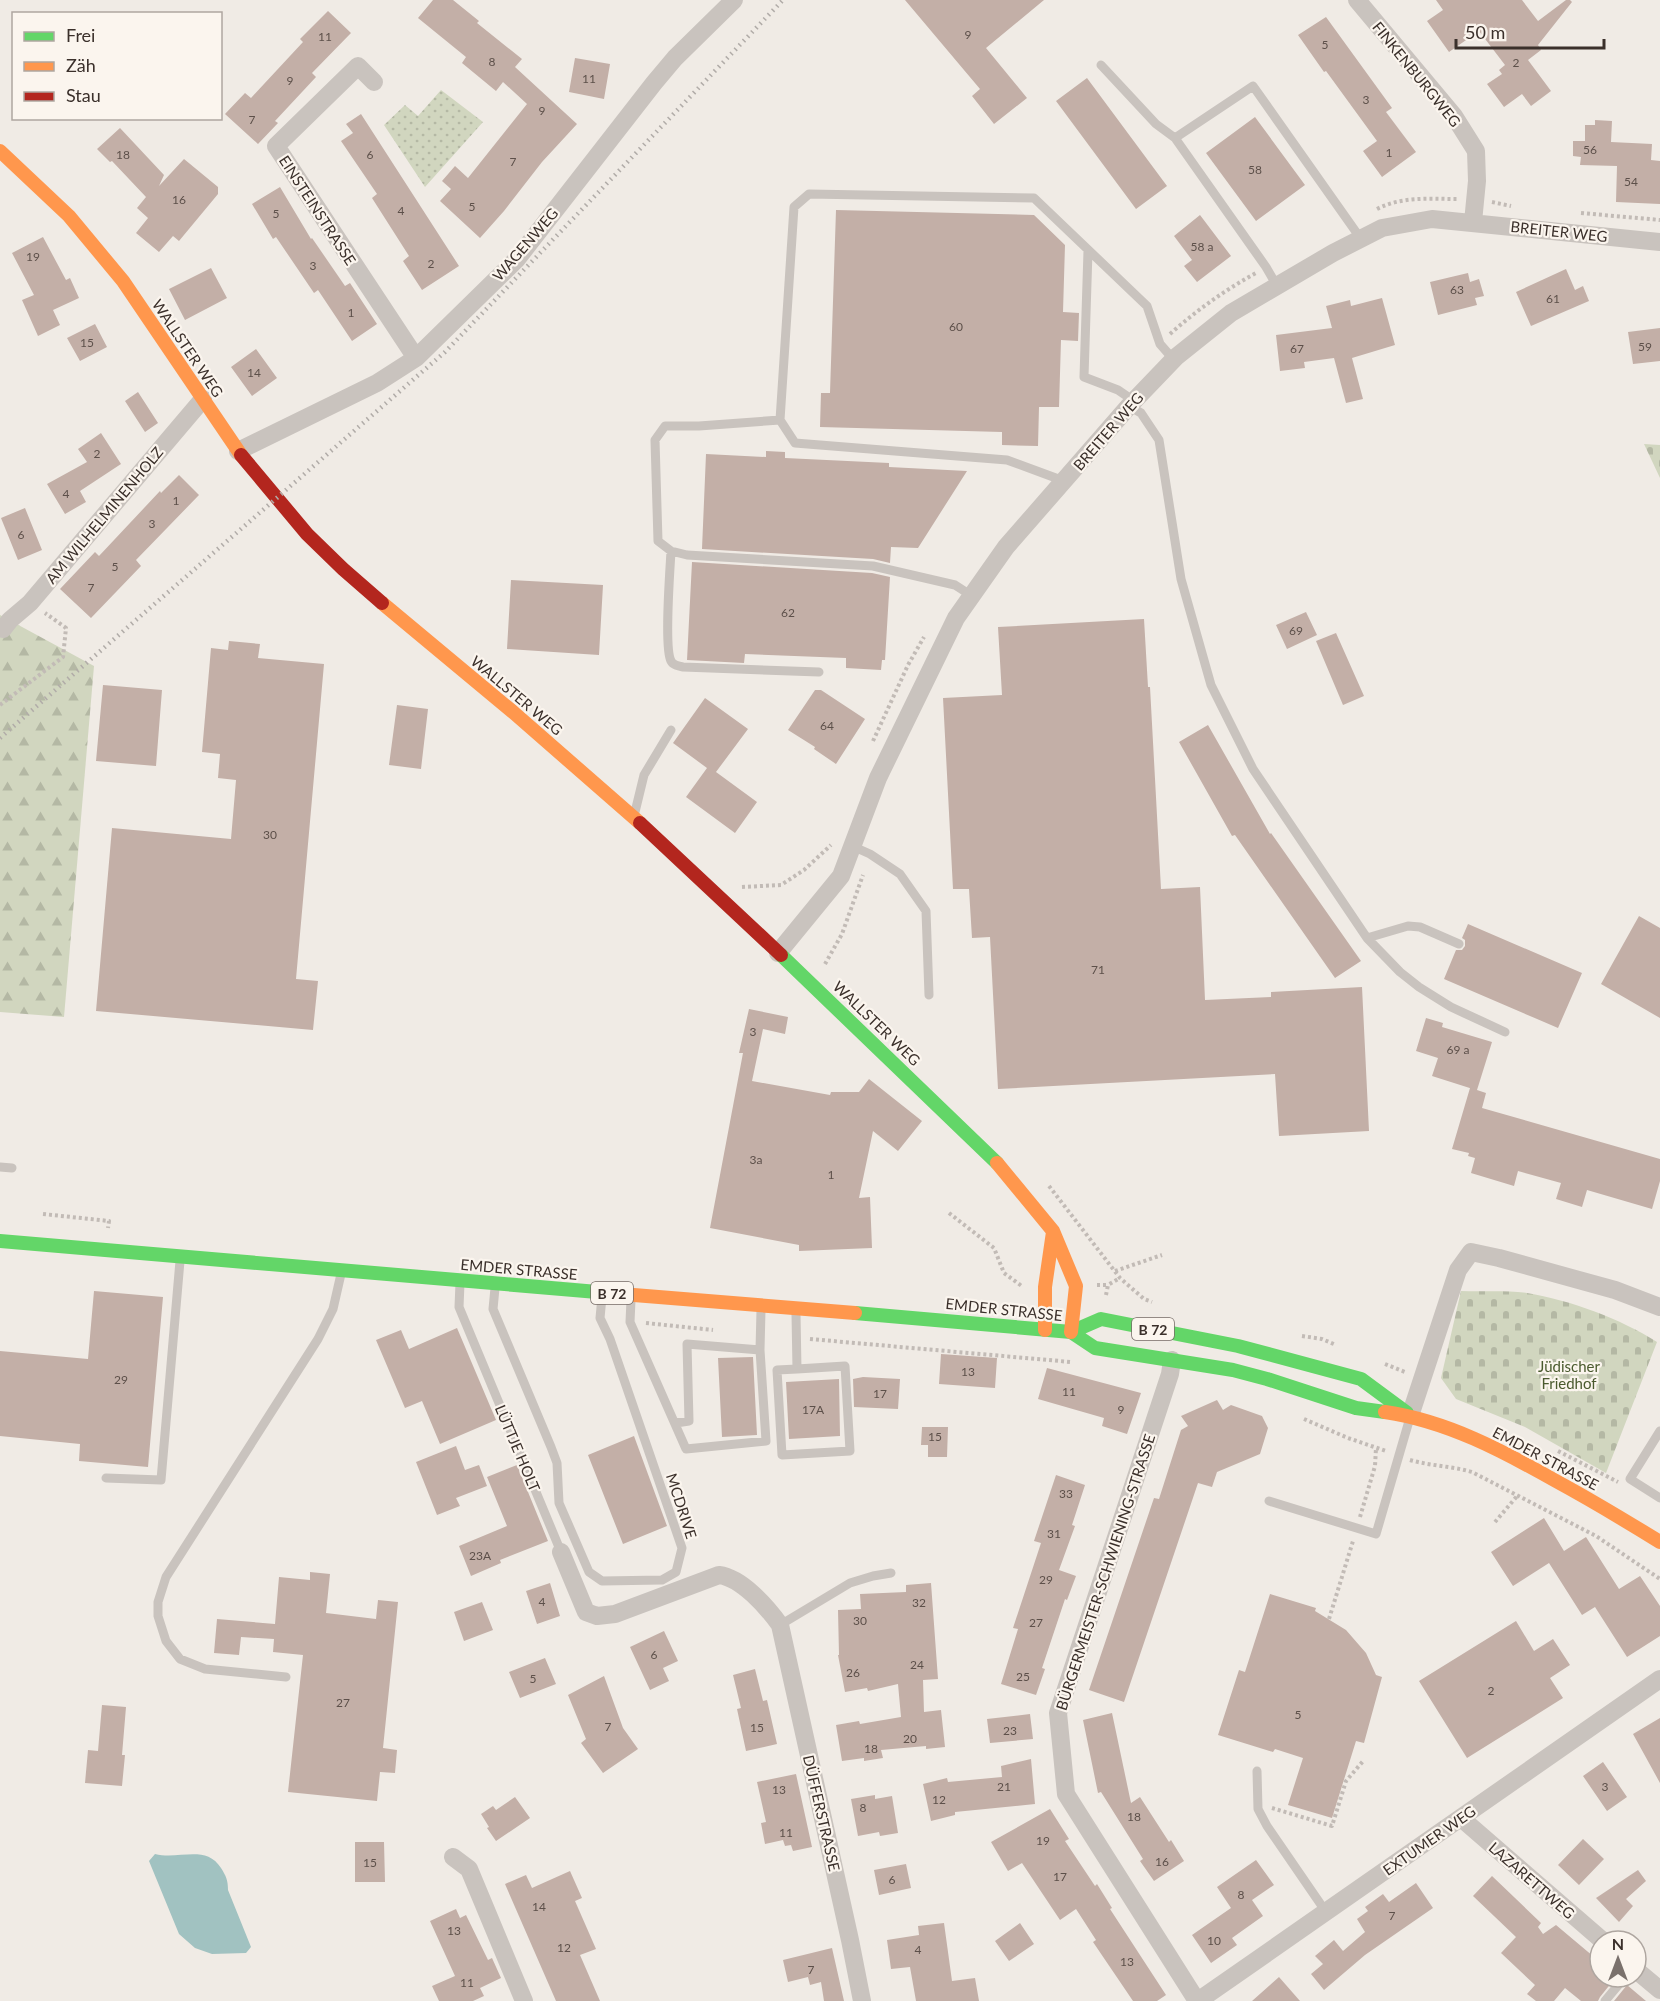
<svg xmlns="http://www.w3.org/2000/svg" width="1660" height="2001" viewBox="0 0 1660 2001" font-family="Lato,sans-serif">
<defs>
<pattern id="forest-firs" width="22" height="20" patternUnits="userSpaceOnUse" patternTransform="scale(1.5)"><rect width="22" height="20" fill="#d1d6bf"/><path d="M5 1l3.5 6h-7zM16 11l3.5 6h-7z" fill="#b4b8a4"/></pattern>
<pattern id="cemetery-stones" width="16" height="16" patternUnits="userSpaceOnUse" patternTransform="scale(1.5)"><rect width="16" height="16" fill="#d1d6bf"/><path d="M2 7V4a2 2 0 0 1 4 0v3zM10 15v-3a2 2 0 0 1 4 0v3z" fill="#b4b8a4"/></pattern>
<pattern id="park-dots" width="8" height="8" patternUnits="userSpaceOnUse" patternTransform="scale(1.5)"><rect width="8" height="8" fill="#d1d6bf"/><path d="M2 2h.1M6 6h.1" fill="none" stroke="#b4b8a4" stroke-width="1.8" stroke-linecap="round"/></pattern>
</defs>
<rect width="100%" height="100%" fill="#f0ebe5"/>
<path fill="url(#forest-firs)" d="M0,615l94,51 -30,351 -64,-5z"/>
<path fill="url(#cemetery-stones)" d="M1644,444l16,1v33z
M1461,1291c21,1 44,-1 66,2 43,7 94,26 130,49l-51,131 -81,-46 -69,-28 -15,-21z"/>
<path fill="url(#park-dots)" d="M441,90l42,32 -58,65 -41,-62 21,-20 13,11z"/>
<path fill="#a1c2c1" d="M155,1854c24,6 51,-10 66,14 5,8 7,12 7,22l23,57 -5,6 -34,1 -17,-6 -16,-14 -30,-73z"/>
<path fill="#c3afa7" d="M433,0h20l26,21 -2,2 45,36 -7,8 62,57 -35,38 -38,49 -24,27 -40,-37 11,-12 -9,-8 13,-15 13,12 59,-74 -24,-22 -7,9 -34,-28 4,-6 -48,-39z
M905,0h139l-58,48 41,50 -33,26 -22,-28 8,-7z
M1436,0h86l16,21 28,-21h4l2,2 -34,43 3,5 -13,10 23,31 -20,15 -9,-12 -18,13 -17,-23 15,-10 -3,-4 6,-5 -26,-34 -30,21 -22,-31 16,-11z
M328,11l23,22 -39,40 4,4 -41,44 3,2 -20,21 -33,-30 20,-21 6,5 52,-56 -3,-3z
M1326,17l66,91 -6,4 30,40 -34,25 -19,-26 14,-10 -51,-70 -2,1 -26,-37z
M575,58l35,6 -6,35 -35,-7z
M1087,78l80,108 -31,23 -80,-108z
M361,114l98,152 -37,24 -19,-29 6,-5 -37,-58 5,-4 -36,-53 12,-8 -7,-9z
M1255,117l50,68 -49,36 -50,-68z
M1595,120l17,1 -1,21 41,2 -1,16 9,1v43l-44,-2 1,-36 -37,-1 1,-8 -8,-1v-15h12v-16h10z
M120,128l44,47 -5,11 25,-27 34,28v7l-39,47 -6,-5 -14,16 -23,-19 12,-15 -11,-10 9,-11 -34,-36 -2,1 -13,-13z
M280,187l31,52 1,-1 33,48 5,-3 27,41 -25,17 -34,-51 -4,3 -38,-56 -3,2 -21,-35z
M836,210l198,5 31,30 -2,67 16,1 -1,28 -17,-1 -2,67h-20l-1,39 -36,-1v-13l-182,-5 1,-34h9z
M1200,215l31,41 -34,26 -13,-16 8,-6 -18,-24z
M43,237l23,43 4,-2 9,20 -26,12 7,15 -22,11 -16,-36 12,-5 -22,-42z
M211,268l16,30 -42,22 -16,-31z
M1566,269l9,21 8,-4 6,15 -58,25 -15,-34z
M1468,273l2,9 9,-3 5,17 -9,2 2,7 -39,10 -8,-33z
M1382,298l13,47 -43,13 11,41 -17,4 -12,-45 -30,4 1,6 -25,3 -4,-36 56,-7 -6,-22 24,-6 1,6z
M95,324l12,23 -27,14 -13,-23z
M1660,328v33l-27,3 -5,-32z
M256,349l21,29 -25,18 -21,-29z
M138,392l20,31 -13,9 -20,-31z
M101,433l20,31 -41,27 6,11 -21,12 -18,-30 40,-22 -9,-13z
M766,451l19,1v6l104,5v4l78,4 -49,77 -27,-1 -1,16 -17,-4 -171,-10 4,-95 60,3z
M179,475l20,20 -63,65 5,6 -50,52 -31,-29 35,-37 4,4 61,-65 1,2z
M25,508l17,42 -24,10 -17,-42z
M692,562l180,11 18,4 -5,83h-3l-1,10 -35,-2v-10l-101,-4 -1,9 -57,-3z
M511,580l92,5 -4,70 -92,-6z
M1306,612l11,23 -30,14 -11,-24z
M1144,619l4,68h2l11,202 39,-2 5,113 66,-3v-5l91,-5 7,144 -90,5 -4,-62 -277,15 -8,-152 -18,1 -3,-49h-16l-10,-191 59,-3 -4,-68z
M1336,633l28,63 -21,9 -27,-64z
M229,641l31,3 -2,14 66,6 -28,315 22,2 -5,49 -217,-19 16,-183 119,11 5,-59 -18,-2 2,-24 -18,-2 9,-104 17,2z
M103,685l59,5 -6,76 -60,-5z
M815,690h6l44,29 -29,45 -22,-15 1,-2 -27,-17z
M705,698l43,31 -32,43 41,30 -22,31 -49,-36 21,-29 -34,-25z
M397,705l31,4 -7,60 -32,-4z
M1208,725l62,109 1,-1 90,128 -26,17 -100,-143 -3,1 -53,-94z
M1639,916l21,12v90l-59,-34z
M1468,924l114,49 -24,55 -114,-49 12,-29h6l3,-4v-6l-3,-2z
M749,1009l39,8 -3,17 -22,-5 -11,52 78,14 1,-3h28l10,-13 53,42 -24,30 -25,-20 -14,67 11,-1 2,51 -73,3v-6l-89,-17 33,-175h-4z
M1426,1018l17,5 -1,4 50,15 -15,48 9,3 -4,15 178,51v22l-8,28 -65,-19 -5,17 -26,-8 5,-16 -43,-12 -4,15 -43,-13 4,-15 -7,-2 1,-3 -17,-4 18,-61 6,2 -44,-14 6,-18 -22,-7z
M94,1291l69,6 -15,170 -69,-6 1,-17 -80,-8v-85l88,8z
M457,1328l39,92 -56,24 -18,-43 -17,7 -29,-68 25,-10 8,19z
M941,1354l56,4 -2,30 -56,-4z
M753,1357l4,78 -35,2 -4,-79z
M1047,1368l94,25 -14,41 -25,-8 2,-8 -66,-19z
M863,1377l37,2 -2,30 -44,-2 -1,-28z
M839,1379l1,57 -51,3 -3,-57z
M1217,1400l6,10 8,-5 31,11 6,12 -8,26 -43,18 -5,15 -14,-4 -74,219 -35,-12 65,-192 5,1 22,-69 7,-4 -7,-10z
M922,1427h26l-1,30h-19v-12h-7z
M634,1436l33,90 -44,18 -35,-89z
M456,1446l9,24 14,-5 8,21 -31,12 4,8 -23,9 -21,-53z
M517,1465l31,76 -48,19 1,3 -30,13 -12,-30 48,-20 -20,-49z
M1056,1475l29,10 -13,40 3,1 -16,44 17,6 -9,24 -2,-1 -23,69 3,1 -9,26 -35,-11 17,-55 -5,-1 28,-85 -7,-2z
M1544,1518l20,33 22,-14 33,52 21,-13 20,30v30l-33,21 -32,-50 -13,8 -33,-52 -36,23 -22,-34z
M310,1572l20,2 -4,39 50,6 2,-19 20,2 -15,146 14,2 -2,23 -15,-1 -3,29 -89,-9 15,-137 -30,-3 1,-13 -33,-2 -2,18 -25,-2 3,-34 58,5 4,-47 31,3z
M550,1583l10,33 -23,8 -11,-33z
M931,1583l7,96 -15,1 1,32 17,-2 4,37 -19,2v-3l-45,4 2,8 -19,3v-3l-22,3 -6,-36 23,-4 1,3 41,-7 -3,-33 -30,7 -1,-3 -22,4 -7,-37h1l-1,-45 23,-1 -1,-15 46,-2v-7z
M1270,1594l46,14 -1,3 31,19 20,23 10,22 6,2 -18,66 -8,-2 -24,77 -44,-13 15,-47 -28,-9 -2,3 -55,-17 21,-65 6,2z
M482,1602l11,28 -29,11 -10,-29z
M1516,1621l18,30 19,-12 17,26 -20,13 13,20 -96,60 -48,-77z
M664,1631l14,30 -15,7 6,13 -19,9 -20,-43z
M545,1658l11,26 -36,14 -11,-26z
M755,1669l8,32 4,-1 10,44 -31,7 -9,-42 4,-1 -8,-33z
M604,1676l19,52 15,21 -35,24 -22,-30 5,-4 -18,-44z
M102,1705l24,2 -4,48h3l-3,31 -37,-3 3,-33 10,1z
M1112,1713l19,90 9,-6 29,45 2,-2 13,21 -30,20 -14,-20 3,-2 -42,-67 -3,1 -15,-73z
M1030,1714l3,25 -43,4 -3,-24z
M1660,1718v65l-27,-49z
M1031,1759l4,45 -80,8v3l-24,6 -8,-37 24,-6 1,4 54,-5 -1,-11z
M1603,1762l24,35 -20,14 -24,-35z
M796,1774l16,73 -19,4 -2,-6 -6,1 -2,-6 -18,4 -4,-21 5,-1 -9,-40z
M875,1795v4l17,-3 6,37 -18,3 -1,-4 -21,4 -7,-37z
M515,1797l15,21 -34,23 -9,-13 2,-1 -8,-13 12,-8 3,4z
M1050,1809l19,30 -4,2 30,45 2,-2 15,24 -2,1 56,86 -9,6h-24l-40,-59 3,-2 -20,-31 -16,11 -38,-57 -14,8 -17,-29z
M1583,1839l21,20 -25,26 -21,-20z
M355,1842h29l1,40h-30z
M1256,1860l18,25 -22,15 11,16 -31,22 5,7 -26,18 -19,-28 39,-27 -14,-21z
M906,1864l5,24 -32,7 -5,-25z
M1638,1870l8,11 -20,18 7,7 -14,16 -23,-24z
M570,1871l12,27 -7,3 21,48 -16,6 20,46h-44l-51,-117 21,-9 6,13z
M1492,1876l49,47 -3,4 5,7 13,-9 44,37v15h16l-16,20 -2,4h-17l-16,-13 -11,13h-18l-9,-7 8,-9 -34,-32 15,-16 -43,-41z
M1416,1883l17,25 -68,47 -41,35 -13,-16 12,-10 -8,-8 19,-16 9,11 22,-19 -8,-13 11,-8 -3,-4 18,-13 6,8z
M456,1909l4,9 6,-3 22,45 4,-2 9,20 -21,10 4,8 -11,5h-34l-7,-15 23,-10 -25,-55z
M944,1923l8,58 23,-3 4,23h-63l-6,-34 -19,2 -4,-29 32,-5 -1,-9z
M1020,1923l14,21 -25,17 -14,-20z
M832,1948l12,53h-20l-3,-19 -11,3 -2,-8 -20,5 -5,-22z
M1279,1977l21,24h-48z
M1627,1985l19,16h-32z"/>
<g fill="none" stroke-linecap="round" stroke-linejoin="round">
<path stroke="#c2bbb6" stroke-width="4" stroke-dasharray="3 3" stroke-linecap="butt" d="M1492,202l19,4
M1377,209c25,-13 53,-10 81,-10
M1581,213l79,7
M1170,334c27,-24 55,-44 86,-61
M0,705l63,-48 3,-29 -21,-15
M873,741l35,-76 16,-28
M742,887l39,-2 23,-15 27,-25
M825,964l17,-30 21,-59
M1049,1186l71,92 24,21 8,3
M949,1213l45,35 10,25 19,14
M43,1214l66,7 -1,7
M1115,1271l47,-16
M1097,1285h11
M1106,1295l2,-10 12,-7
M646,1323l67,7
M1302,1336l20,3 14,6
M810,1339l261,23
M1385,1364l20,8
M1304,1419l44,19 38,13
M1558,1451l60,31
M1410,1460c21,6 41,6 62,12l124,64 64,43
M1360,1517l15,-51 1,-18
M1495,1522l23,-27
M1329,1619l24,-78
M1272,1808l60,18 14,-45 18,-21"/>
<path stroke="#c9c3be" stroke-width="9" d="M1101,65l55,59 19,14
M1088,251l-4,126 34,13 16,11
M1277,286l-11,-19 -91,-129 78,-52 108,153
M1129,406l12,7 18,27 22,139 30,106 42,84 114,169 33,34 19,15 32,20 54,25
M780,420l-81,6h-34l-10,14 3,101 13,10 16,4 186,11 82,19 17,11
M1064,481l-57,-21 -212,-17 -15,-23 14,-213 15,-13 225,4 113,108 13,38 14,16
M671,551c-1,19 -7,97 0,110 2,4 7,5 12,6l136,5
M635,812l9,-37 27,-45
M852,846l18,8 30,20 26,37 3,84
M1367,938l41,-12 12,1 39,17
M0,1167l12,1
M460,1283l-1,24 102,245
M495,1288l-2,21 58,138 6,16 2,40 30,69 13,9 60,-1 14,-8 6,-24 -72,-209 -10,-21 2,-21
M631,1300l-1,22 56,127 80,-8 -6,-91 -73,-6 2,77 -13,2
M796,1314l1,55 -20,1 5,85 68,-4 -5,-85 -48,3
M760,1350l1,-40
M1660,1431l-30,48 30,19
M106,1478l55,2 19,-219
M1269,1501l107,33 33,-113
M780,1625l70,-42 23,-7 18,-3
M286,1677l-81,-8 -25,-10 -14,-18 -8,-25v-14l8,-25 152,-238 15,-30 8,-35
M1257,1771l1,38 9,17 59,86
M1605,2001l20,-24"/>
<path stroke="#c9c3be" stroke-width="18" d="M1357,0l97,116 22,35 1,30 -4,41
M374,82l-16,-16 -82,80 140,212
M238,451l139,-68 39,-25 101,-99 137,-176 21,-25 59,-58
M3,629l7,-9 20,-17 173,-204
M778,953l63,-77 37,-98 78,-160 50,-71 123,-141 47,-49 55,-44 102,-60 49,-25 50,-9 228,23
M1172,1360l-2,14 -112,339 8,81 131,207
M1410,1416l48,-146 13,-18 28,6 116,32 45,17
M561,1552l25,60 11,4 18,-2 104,-39c23,3 48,32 61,50l70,315 12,61
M1461,1818l142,123
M453,1857l16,12 55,132
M1636,1970l24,20
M1198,2001l462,-322"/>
<path stroke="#63d668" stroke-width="14" d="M781,955l216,208
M0,1241l609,52
M855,1313l216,19 24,16 138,22 34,9 89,29 29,4
M1071,1332l30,-13 137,27 123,33 46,34"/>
<path stroke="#ff974d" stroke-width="14" d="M0,151l69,65 54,65 118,174
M382,603l131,109 127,111
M997,1163l56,68 23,55 -5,46
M609,1293l246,20
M1045,1330v-43l8,-55
M1385,1412c62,9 118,39 171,69 35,19 70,40 104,61"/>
<path stroke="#b3261e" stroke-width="14" d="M241,455l66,79 36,35 39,34
M640,823l141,132"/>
<path stroke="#b1aca8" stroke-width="4.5" stroke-dasharray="1.5 4.5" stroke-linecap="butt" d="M0,738l445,-386 338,-352"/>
</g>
<g text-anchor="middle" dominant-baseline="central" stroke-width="4.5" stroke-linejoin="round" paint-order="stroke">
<g font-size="12" fill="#5d504a">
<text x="968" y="34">9</text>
<text x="325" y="36">11</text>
<text x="1325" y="44">5</text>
<text x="492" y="61">8</text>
<text x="1516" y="62">2</text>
<text x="589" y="78">11</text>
<text x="290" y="80">9</text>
<text x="1366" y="99">3</text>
<text x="542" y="110">9</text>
<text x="252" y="119">7</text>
<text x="1590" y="149">56</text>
<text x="1389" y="152">1</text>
<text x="123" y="154">18</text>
<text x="370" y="154">6</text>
<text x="513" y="161">7</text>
<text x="1255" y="169">58</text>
<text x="1631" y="181">54</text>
<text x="179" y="199">16</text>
<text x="472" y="206">5</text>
<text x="401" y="210">4</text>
<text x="276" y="213">5</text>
<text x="1202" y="246">58 a</text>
<text x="33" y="256">19</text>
<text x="431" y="263">2</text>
<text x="313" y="265">3</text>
<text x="1457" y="289">63</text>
<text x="1553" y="298">61</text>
<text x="351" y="312">1</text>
<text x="956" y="326">60</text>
<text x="87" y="342">15</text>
<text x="1645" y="346">59</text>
<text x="1297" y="348">67</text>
<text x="254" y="372">14</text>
<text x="97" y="453">2</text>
<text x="66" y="493">4</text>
<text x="176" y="500">1</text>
<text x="152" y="523">3</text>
<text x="21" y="534">6</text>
<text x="115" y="566">5</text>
<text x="91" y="587">7</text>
<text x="788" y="612">62</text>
<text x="1296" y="630">69</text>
<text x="827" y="725">64</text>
<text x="270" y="834">30</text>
<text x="1098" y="969">71</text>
<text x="753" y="1031">3</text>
<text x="1458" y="1049">69 a</text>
<text x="756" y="1159">3a</text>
<text x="831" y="1174">1</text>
<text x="968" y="1371">13</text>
<text x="121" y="1379">29</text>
<text x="1069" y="1391">11</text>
<text x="880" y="1393">17</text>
<text x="813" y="1409">17A</text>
<text x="1121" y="1409">9</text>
<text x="935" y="1436">15</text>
<text x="1066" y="1493">33</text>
<text x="1054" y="1533">31</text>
<text x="480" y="1555">23A</text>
<text x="1046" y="1579">29</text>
<text x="542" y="1601">4</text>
<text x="919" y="1602">32</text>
<text x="860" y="1620">30</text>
<text x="1036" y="1622">27</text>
<text x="654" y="1654">6</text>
<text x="917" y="1664">24</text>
<text x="853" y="1672">26</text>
<text x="1023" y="1676">25</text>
<text x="533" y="1678">5</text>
<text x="1491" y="1690">2</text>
<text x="343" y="1702">27</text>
<text x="1298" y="1714">5</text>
<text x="608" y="1726">7</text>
<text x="757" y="1727">15</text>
<text x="1010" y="1730">23</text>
<text x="910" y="1738">20</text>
<text x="871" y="1748">18</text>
<text x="1004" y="1786">21</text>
<text x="1605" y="1786">3</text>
<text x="779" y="1789">13</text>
<text x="939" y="1799">12</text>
<text x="863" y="1807">8</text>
<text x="1134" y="1816">18</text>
<text x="786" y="1832">11</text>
<text x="1043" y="1840">19</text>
<text x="1162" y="1861">16</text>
<text x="370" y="1862">15</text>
<text x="1060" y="1876">17</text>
<text x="892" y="1879">6</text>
<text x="1241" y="1894">8</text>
<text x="539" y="1906">14</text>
<text x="1392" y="1915">7</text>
<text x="454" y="1930">13</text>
<text x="1214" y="1940">10</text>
<text x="564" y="1947">12</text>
<text x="918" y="1949">4</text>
<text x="1127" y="1961">13</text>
<text x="811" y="1969">7</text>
<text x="467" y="1982">11</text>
</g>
<g fill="#fbf5ee" stroke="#756b66" stroke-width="1.5">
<rect x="591" y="1282" width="42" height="22" rx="4.5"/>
<rect x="1132" y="1318" width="42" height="22" rx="4.5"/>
</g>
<g font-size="14" font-weight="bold" fill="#3b302b">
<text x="612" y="1293">B 72</text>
<text x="1153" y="1329">B 72</text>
</g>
<g font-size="15" fill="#3b302b" stroke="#fbf5ee">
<text transform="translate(1417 74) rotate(51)">FINKENBURGWEG</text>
<text transform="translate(318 210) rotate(57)">EINSTEINSTRASSE</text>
<text transform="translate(1559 231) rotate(6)">BREITER WEG</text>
<text transform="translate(525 244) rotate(-49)">WAGENWEG</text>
<text transform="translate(188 348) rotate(56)">WALLSTER WEG</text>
<text transform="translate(1108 431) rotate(-49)">BREITER WEG</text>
<text transform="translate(104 515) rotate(-50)">AM WILHELMINENHOLZ</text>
<text transform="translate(517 695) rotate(40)">WALLSTER WEG</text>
<text transform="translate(877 1023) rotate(44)">WALLSTER WEG</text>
<text transform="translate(519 1269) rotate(5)">EMDER STRASSE</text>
<text transform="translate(1004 1309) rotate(6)">EMDER STRASSE</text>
<text transform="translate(518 1448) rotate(67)">LÜTTJE HOLT</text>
<text transform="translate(1546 1458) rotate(28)">EMDER STRASSE</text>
<text transform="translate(682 1506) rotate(72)">MCDRIVE</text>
<text transform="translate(1105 1572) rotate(-72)">BÜRGERMEISTER-SCHWIENING-STRASSE</text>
<text transform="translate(822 1813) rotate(77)">DÜFFERSTRASSE</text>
<text transform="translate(1429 1840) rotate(-35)">EXTUMER WEG</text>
<text transform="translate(1532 1880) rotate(41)">LAZARETTWEG</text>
</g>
<g font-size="15" fill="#4a5a2e" stroke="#fbf5ee">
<text x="1569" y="1366">Jüdischer<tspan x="1569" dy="17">Friedhof</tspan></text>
</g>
</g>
<rect x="12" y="12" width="210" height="108" fill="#fbf5ee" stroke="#aea6a0" stroke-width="1.5"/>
<rect x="24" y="32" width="30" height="9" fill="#63d668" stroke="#aea6a0" stroke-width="1.5"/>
<text x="66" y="42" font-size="18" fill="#3b302b">Frei</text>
<rect x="24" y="62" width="30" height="9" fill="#ff974d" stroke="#aea6a0" stroke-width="1.5"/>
<text x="66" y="72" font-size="18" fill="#3b302b">Zäh</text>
<rect x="24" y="92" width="30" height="9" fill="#b3261e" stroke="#aea6a0" stroke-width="1.5"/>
<text x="66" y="102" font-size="18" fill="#3b302b">Stau</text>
<g transform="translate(1618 1959)"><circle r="28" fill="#fbf5ee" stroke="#aea6a0" stroke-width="1.5"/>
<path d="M0-4.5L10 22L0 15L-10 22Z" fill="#7a716c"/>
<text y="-9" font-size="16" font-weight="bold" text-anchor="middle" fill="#3b302b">N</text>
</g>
<path d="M1456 39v9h148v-9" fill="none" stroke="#3b302b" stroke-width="3"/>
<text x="1465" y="39" font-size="18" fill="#3b302b" stroke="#fbf5ee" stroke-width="4.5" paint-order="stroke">50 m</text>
</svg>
